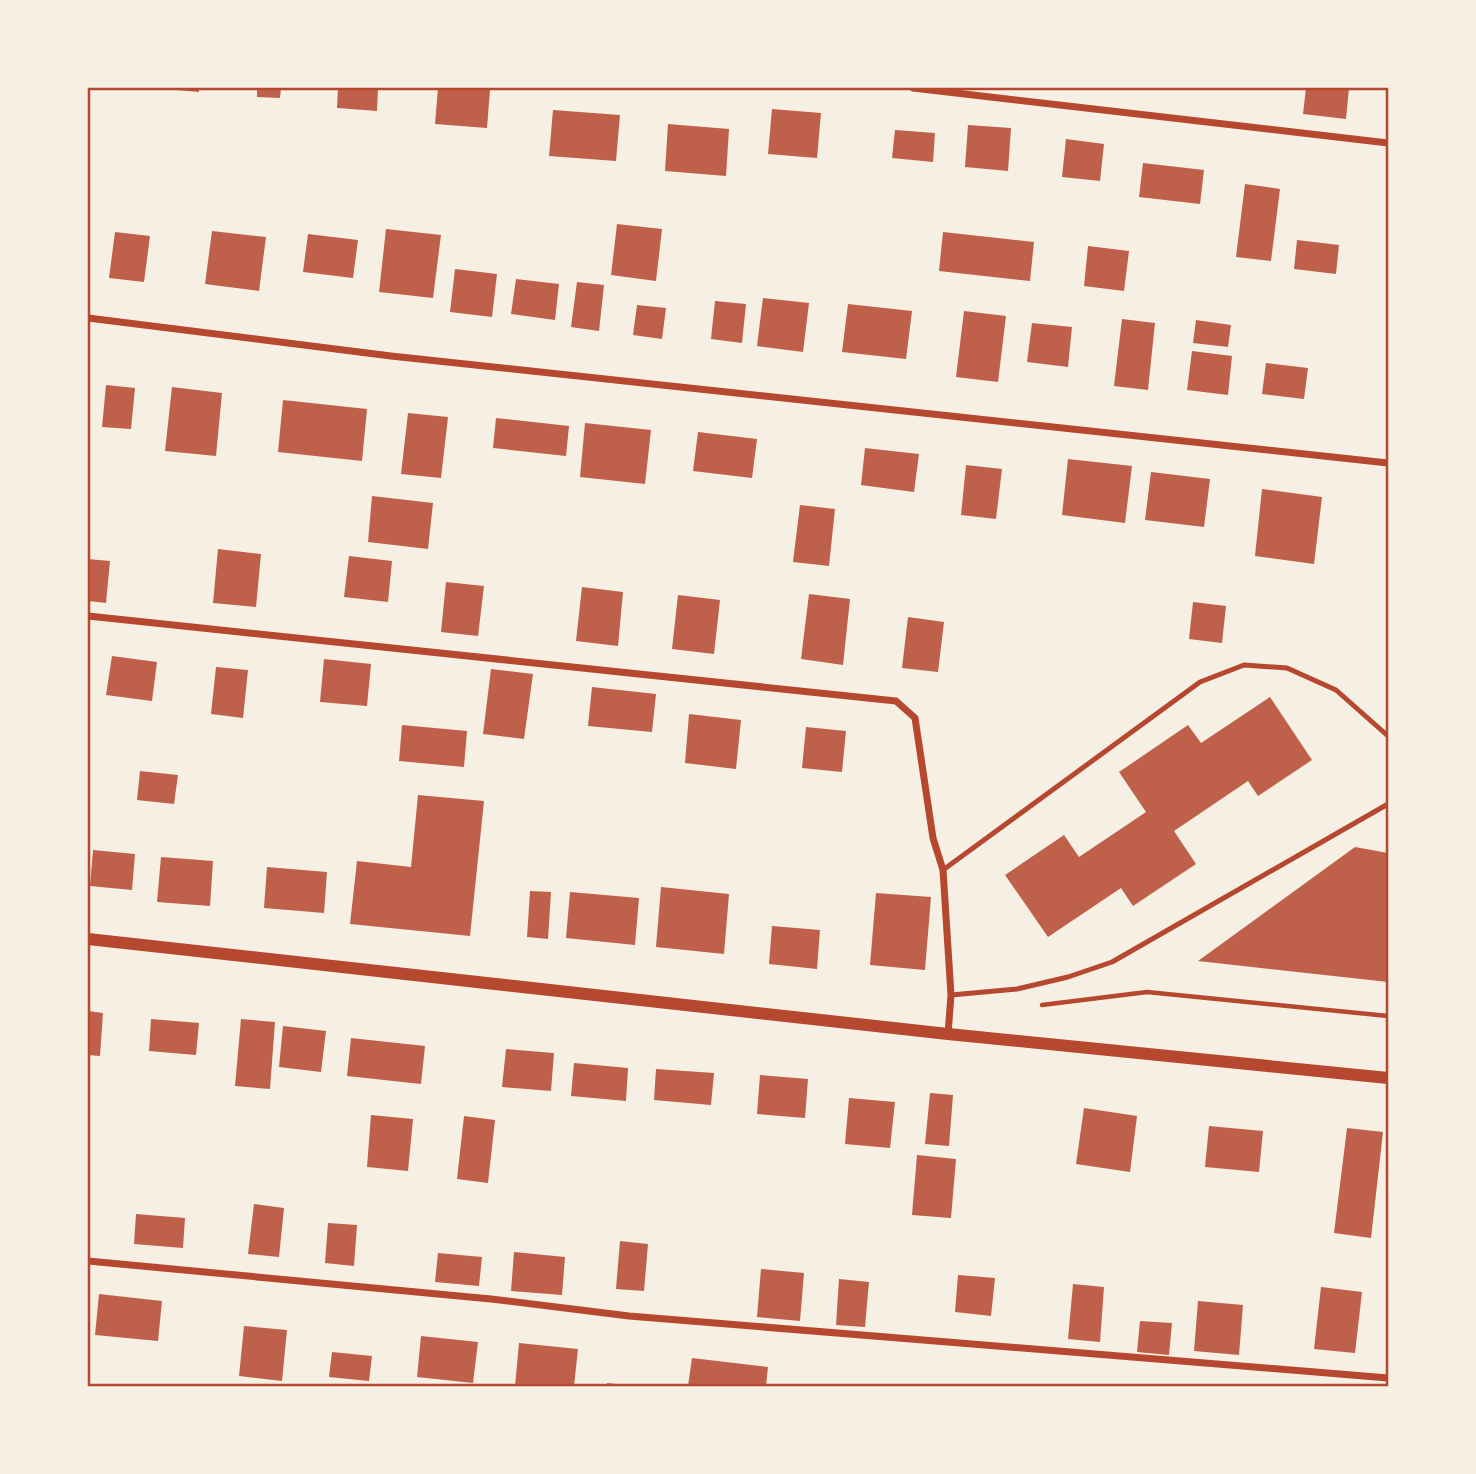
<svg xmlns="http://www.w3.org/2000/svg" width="1476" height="1474" viewBox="0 0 1476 1474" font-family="'Work Sans',sans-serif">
<rect width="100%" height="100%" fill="#f6efe4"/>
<path fill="#bf614a" d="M165,88h34v4l-34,-3z
M257,88h24l-1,10 -23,-1z
M338,88h40l-1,23 -40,-3z
M438,88l52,2 -3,38 -52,-4z
M1306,88h43l-3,31 -43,-5z
M772,109l49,4 -4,45 -49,-4z
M553,110l67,5 -4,46 -67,-5z
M668,124l61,5 -3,47 -61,-5z
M968,125l43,3 -3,43 -43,-4z
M895,130l40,3 -2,29 -41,-4z
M1066,139l38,5 -4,37 -38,-4z
M1143,163l61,7 -4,34 -61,-7z
M1245,184l35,5 -9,72 -35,-4z
M617,224l45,5 -6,52 -45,-6z
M386,229l55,6 -8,63 -54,-6z
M212,231l54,6 -7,54 -54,-7z
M115,232l35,4 -6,46 -35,-4z
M943,232l91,10 -4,39 -91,-10z
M308,234l50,6 -5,38 -50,-6z
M1297,240l42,5 -3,29 -42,-5z
M1088,246l41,5 -5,40 -40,-5z
M455,269l42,5 -5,43 -42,-5z
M516,279l43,5 -4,36 -44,-6z
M577,282l27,3 -5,46 -28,-4z
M763,298l46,5 -6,49 -46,-6z
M715,301l31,3 -4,39 -31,-4z
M848,304l64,7 -6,48 -64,-7z
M637,305l29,3 -4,31 -29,-4z
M964,311l42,5 -8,66 -42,-5z
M1122,319l33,4 -7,67 -34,-4z
M1196,320l35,5 -3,22 -35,-4z
M1032,323l40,4 -4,40 -41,-5z
M1192,351l40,5 -4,39 -41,-5z
M1266,363l42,5 -4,31 -42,-5z
M106,385l29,3 -4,41 -29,-2z
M172,387l50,6 -6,63 -51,-5z
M283,400l84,9 -5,52 -84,-9z
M408,413l40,4 -7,61 -40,-4z
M496,418l73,8 -3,30 -73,-8z
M585,423l66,7 -6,54 -65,-7z
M698,432l59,7 -5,39 -59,-7z
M865,448l54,6 -5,38 -53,-7z
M1068,459l64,7 -7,57 -63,-8z
M966,465l36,4 -6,50 -35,-4z
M1151,472l59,7 -6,48 -59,-7z
M1262,489l60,8 -8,67 -59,-8z
M372,496l61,7 -5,46 -60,-7z
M800,505l35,4 -6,57 -36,-4z
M218,549l43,5 -5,53 -43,-4z
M349,556l43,5 -4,41 -44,-5z
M88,559l22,2 -4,42 -18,-2z
M446,582l38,4 -6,50 -37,-4z
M582,587l41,5 -5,54 -42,-5z
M809,594l41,5 -7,66 -42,-6z
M678,595l42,5 -6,54 -42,-5z
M1193,602l33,4 -4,37 -33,-4z
M908,617l36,5 -6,50 -36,-4z
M112,656l45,6 -5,39 -46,-6z
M324,659l47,5 -4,42 -47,-4z
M216,667l32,3 -5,48 -32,-4z
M491,669l42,5 -9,65 -41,-5z
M592,687l64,7 -4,38 -64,-6z
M1270,697l42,63 -54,36 -10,-15 -74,50 22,33 -63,42 -12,-18 -73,49 -43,-62 59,-40 15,22 67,-45 -27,-40 69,-47 13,18z
M689,714l52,6 -5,49 -51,-6z
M402,725l65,6 -3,36 -65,-6z
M806,727l40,4 -4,41 -40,-4z
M140,771l38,4 -4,29 -37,-4z
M418,795l66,6 -14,135 -120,-12 7,-63 54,6z
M1355,847l33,6v129l-190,-21z
M93,850l42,4 -3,36 -42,-4z
M161,857l52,4 -3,45 -53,-4z
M267,867l60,5 -3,41 -60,-5z
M661,887l68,7 -5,60 -68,-7z
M530,891l21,1 -3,47 -21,-2z
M570,892l69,6 -4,47 -69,-7z
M876,893l55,4 -6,73 -55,-5z
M772,926l48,4 -3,39 -48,-5z
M88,1011l15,2 -3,43 -12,-1z
M151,1019l48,4 -3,32 -47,-4z
M241,1019l34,3 -5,67 -35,-3z
M283,1026l43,5 -5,41 -42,-5z
M351,1038l74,8 -4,38 -74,-8z
M506,1049l48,4 -3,38 -49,-4z
M574,1063l54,5 -2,33 -55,-5z
M656,1069l58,4 -3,32 -57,-5z
M760,1075l48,4 -3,39 -48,-4z
M930,1093l23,2 -4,51 -24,-2z
M849,1098l46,4 -5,46 -45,-4z
M1084,1108l53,8 -7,56 -54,-8z
M371,1115l42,4 -5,52 -41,-4z
M464,1116l31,4 -7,63 -31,-4z
M1209,1126l54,5 -4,41 -54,-5z
M1347,1128l36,4 -12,106 -37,-5z
M917,1155l39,4 -5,59 -39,-3z
M254,1204l30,4 -5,49 -31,-3z
M136,1214l49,4 -2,30 -49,-4z
M328,1223l29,2 -3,41 -29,-3z
M620,1241l28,3 -4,47 -28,-2z
M514,1252l51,5 -3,38 -51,-4z
M438,1253l44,4 -3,29 -44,-4z
M761,1269l43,4 -4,48 -43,-4z
M958,1275l37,3 -4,38 -36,-4z
M839,1279l30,3 -4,45 -29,-2z
M1073,1284l31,3 -4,55 -32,-3z
M1321,1287l41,5 -7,61 -41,-4z
M99,1294l63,7 -4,40 -63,-6z
M1198,1301l45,4 -4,50 -45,-4z
M1140,1321l32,2 -3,32 -32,-3z
M244,1326l43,4 -5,51 -43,-5z
M421,1336l57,6 -5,41 -56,-6z
M519,1343l59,6 -4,37h-59z
M332,1352l40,4 -3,25 -40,-4z
M692,1358l76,9 -2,19h-78z
M607,1383l17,2v1h-17z"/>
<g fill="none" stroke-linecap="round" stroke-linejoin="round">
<path stroke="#b5482f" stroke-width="4.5" d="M1042,1005l105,-13 241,24"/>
<path stroke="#b5482f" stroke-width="5" d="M943,870l257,-188 44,-17 43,3 49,22 52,46
M951,995l66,-6 51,-12 44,-15 276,-158"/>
<path stroke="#b5482f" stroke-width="7" d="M913,88l475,55
M88,318l303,38 997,107
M88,616l808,85 19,17 18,120 10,32 8,125 -3,39
M88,1261l403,38 138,17 759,62"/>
<path stroke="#b5482f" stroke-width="12" d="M88,939l860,95 440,44"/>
</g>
<rect width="1476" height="1474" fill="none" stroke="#f6efe4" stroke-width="178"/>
<rect x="89" y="89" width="1298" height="1296" fill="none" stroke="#b5482f" stroke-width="2.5"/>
</svg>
